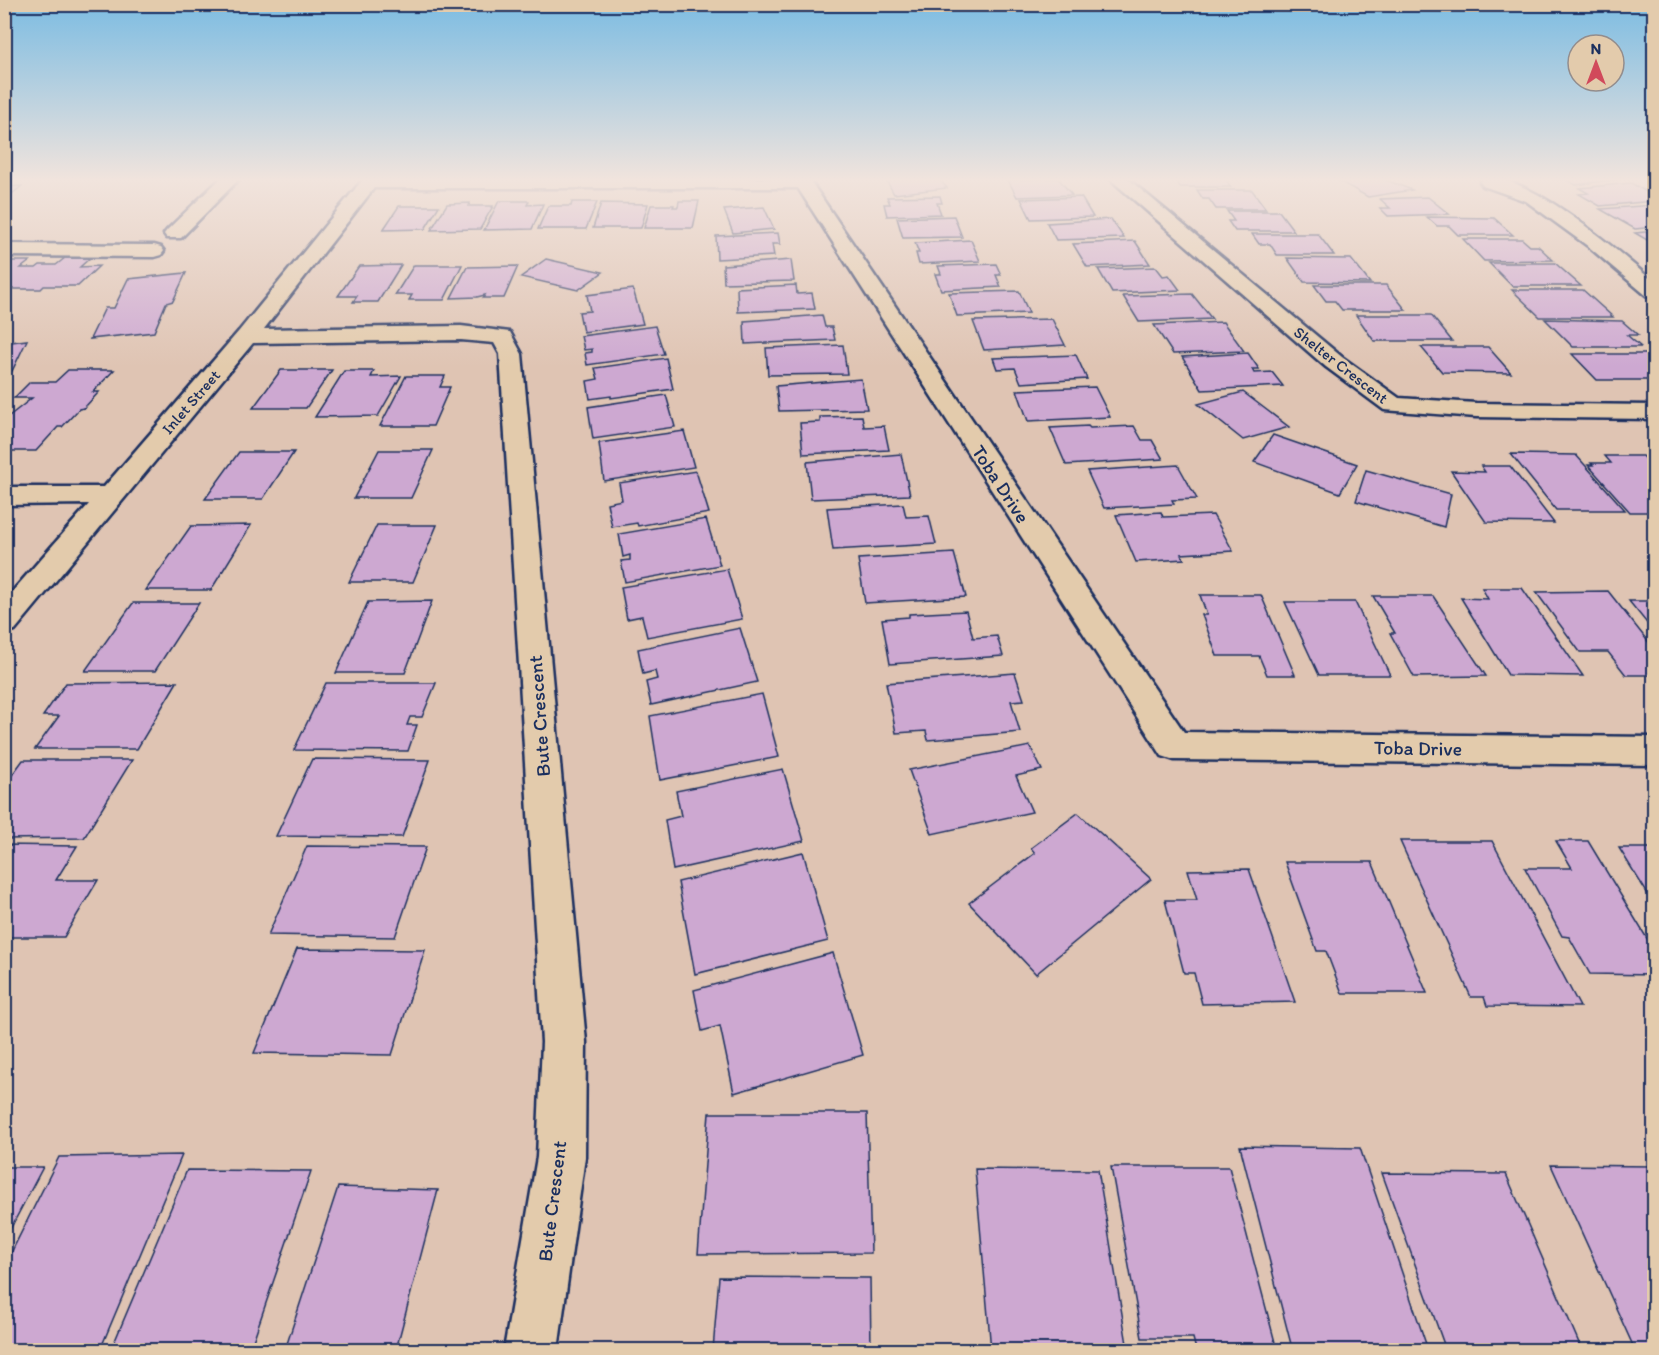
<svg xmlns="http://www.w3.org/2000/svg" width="1659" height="1355" viewBox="0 0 1659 1355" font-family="Itim,sans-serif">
<rect width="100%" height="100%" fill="#dfc4b3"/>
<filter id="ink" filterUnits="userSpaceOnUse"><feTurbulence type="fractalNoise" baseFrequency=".0167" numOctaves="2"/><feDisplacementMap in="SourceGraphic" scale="12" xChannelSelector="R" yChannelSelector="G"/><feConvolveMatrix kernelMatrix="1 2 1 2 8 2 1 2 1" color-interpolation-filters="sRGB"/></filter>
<g filter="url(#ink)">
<path fill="#cda8d1" stroke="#1b2f5e" stroke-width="1.5" d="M885,178h53l9,10 -53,6z
M1058,178l14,17 -55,2 -9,-17z
M1175,178h50l6,9h-51z
M1361,178h20l31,12 -44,7 -29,-16z
M1551,178h73l-48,7 -11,-6 -8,1z
M1631,183l23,13v5l-54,5 -21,-12 9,-1 -9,-5z
M22,186l-18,14v-13z
M1197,190h55l14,19h-50l-7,-10h-6z
M940,196l2,7h-5l4,11 -54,2 -3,-12h6l-3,-7z
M1081,197l12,20 -62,2 -10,-20z
M1428,197l21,17 -61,2 -8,-8h10l-10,-9z
M499,201h30l-2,4 16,-1 -11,25 -48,1z
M679,201h20l-6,27h-49l7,-23h23l-1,2h5z
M572,202h25l-11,27h-48l10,-23h23z
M470,203l-1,3h24l-13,23 -49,1 16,-26z
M601,203l47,1 -7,24h-48z
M1654,205v22l-19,2 -35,-20z
M399,206h40l-14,23 -42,1z
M764,207l10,22 -41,4 -9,-23z
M1227,211h52l15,20h-59l-7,-10h6z
M954,216l8,21 -59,1 -6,-20z
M1427,217l67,1 19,17h-55l-9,-9h-12z
M1111,219l13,19 -68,2 -9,-17z
M1654,231v13l-19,-11z
M778,233l2,11h-8l2,12 -57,3 -1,-23z
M1252,234h66l16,21h-57l-7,-11h-11z
M1463,239h59l8,7h8l15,14 -69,1z
M971,240l9,21 -61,3 -3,-11h3l-4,-10z
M1135,241l15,23 -63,3 -14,-23z
M65,258h25l-10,9 19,-1 -21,20h-34l-3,3h-29l-8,3v-31h26l-9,7h15l4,-3h16z
M1287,258l64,1 19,24 -66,-1z
M546,259l57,13 -25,18 -57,-13z
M791,260l3,21 -70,2 -1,-18z
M1489,263h66l26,23h-69z
M996,264l5,11h-5l5,12 -60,3 -6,-16h6l-3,-8z
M401,265l-23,37h-25l4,-6h-19l21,-30z
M414,265h48l-18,35h-35l3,-5h-17z
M518,266l-14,32h-21l2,-3 -8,2 -26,1 16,-31z
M1156,267l7,9 6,-1 11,15 -68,3 -14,-24z
M186,273l-13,28 -7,2 -12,29 -64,7 15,-31h9l14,-29z
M796,285l1,9 15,-1 3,16 -77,3 -1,-24z
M1314,285h72l20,25h-64l-7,-9h-9z
M633,289l10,35 -60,8 -4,-20 11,-1 -3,-16z
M1512,290h71l30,27h-73z
M1019,291l10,22 -72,3 -8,-23z
M1192,294l20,25 -73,3 -16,-26z
M822,315l3,12h7l3,13 -90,4 -1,-23z
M1356,315h75l21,26h-78z
M1052,319l13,26 -81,5 -11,-29z
M1545,319l77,2 16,14h-11l14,12h-68z
M1223,322l21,29 -71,3 -19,-29z
M655,326l9,28 -77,11 -2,-12 7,-1v-3l-8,1 -3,-14z
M27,340l-15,31 -8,1v-29z
M843,345l4,29 -79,1 -2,-27z
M1421,347h67l23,26 -69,-1z
M1248,353l11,16h-7l2,4 18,-1 11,14 -81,4 -20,-33z
M1572,354h75l7,7v19h-57z
M1076,355l11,24 -66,4 -6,-15 -18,1 -4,-11z
M666,358l7,31 -62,9v-2l-21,3 -3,-18 11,-2 -3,-11z
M68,370h46l-21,22h6l-15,16 -5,1 -17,18h-4l-22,24h-32v-31l28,-22h-18l16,-16h25z
M281,370h51l-26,38h-53z
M344,371h30l-3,6 30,-1 -23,40 -63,1z
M406,376h39l-5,11h10l-17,39h-53z
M861,379l6,30 -88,2 -3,-25z
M1095,387l15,30 -82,4 -11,-31z
M1243,392l46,35 -46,13 -45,-36z
M666,395l9,32 -82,12 -5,-32z
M862,416l2,11 20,-1 5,24 -86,4 -3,-31 20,-1v-5z
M1088,426l2,2 44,-2 8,14h10l11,19 -97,6 -16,-37z
M684,431l10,36 -90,14 -5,-38z
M1273,435l84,29 -17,29 -86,-31z
M379,450h54l-22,48h-57z
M239,452h55l-31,47h-58z
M901,454l9,41 -99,4 -4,-37z
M1511,454l65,1 49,55h-69z
M1605,456h38l11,12v44h-24l-42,-47h5l-2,-2h20z
M1178,465l19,34 -25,1 2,4 -70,4 -17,-37z
M1481,466h29l44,57 -68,-1 -35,-51 34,1z
M1366,470l85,24 -7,33 -88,-26z
M696,471l13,42 -71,13 -1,-3 -25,4 -5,-24 15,-3 -3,-17z
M903,504l3,13 23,-1 7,28 -103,6 -6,-42z
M1161,512l2,5 50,-2 20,36 -52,3 3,5 -48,3 -20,-47z
M706,519l14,46 -95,17 -4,-21 9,-1v-5l-7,2 -4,-23z
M251,525l-40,65h-65l45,-64z
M377,525h60l-24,57h-64z
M954,553l12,44 -101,6 -7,-44z
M727,569l15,50 -95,18 -5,-21 -15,3 -6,-32z
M1482,588h40l61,88 -75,-1 -47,-77 27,1z
M1608,591l46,58v26h-28l-18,-23h-28l-44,-60z
M1200,595h61l34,80h-28l-8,-19h-42l-15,-41h5z
M1373,596h60l53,80 -72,1 -24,-44h5z
M432,601l-27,72h-69l32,-71z
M1629,601h25v31z
M1285,602h70l35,73h-71z
M133,603h66l-44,68h-70z
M966,611l7,27 24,-2 6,20 -113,8 -8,-45 27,-2v-3z
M740,628l17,54 -106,23 -5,-23 11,-3 -2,-8 -12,3 -5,-25z
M1015,673l9,27 -13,1 9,31 -92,8 -2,-9 -30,2 -10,-50z
M177,682l-40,67h-102l24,-33h-16l23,-33z
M326,683h110l-14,34h-12l-3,8h10l-9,26 -114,-1z
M762,694l17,63 -119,23 -10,-64z
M1030,746l12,24 -26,6 16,36 -100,22 -23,-64z
M312,759l118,1 -28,77 -126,-1z
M23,760h109l-48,78 -80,1v-53z
M783,769l21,72 -131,29 -8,-50 16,-4 -5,-25z
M1078,813l73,66 -115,95 -67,-71 66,-50 -4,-5z
M1400,841h92l88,166 -93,-1 -3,-9h-13z
M1556,841h32l66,109v25l-64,-1 -21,-37 -7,-1 -37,-68h47z
M4,845l73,1 -21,34h42l-34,57h-60z
M307,846l119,1 -31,90 -127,-2z
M1619,848h35v56z
M803,852l25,89 -133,33 -17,-92z
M1285,862h87l55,131h-85l-16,-42h-9z
M1249,869l46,133 -93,2 -8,-31h-10l-19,-73h32l-9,-30z
M297,949l128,1 -33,105 -138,-2z
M833,953l30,102 -129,38 -14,-67 -18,5 -8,-41z
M709,1113h158l4,140 -173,1z
M1240,1146l120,2 68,202 -136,-2z
M182,1155l-82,195h-96v-83l55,-110z
M1551,1165l103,1v184h-19z
M4,1167h39l-39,74z
M1111,1167h118l48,183h-81l-3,-12h-51z
M975,1169l123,1 30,180h-137z
M187,1170l124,1 -61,179h-139z
M1382,1173l124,1 76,176h-136z
M338,1187l100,3 -42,160h-111z
M719,1277l151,1 1,72h-158z"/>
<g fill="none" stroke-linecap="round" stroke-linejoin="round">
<g stroke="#1b2f5e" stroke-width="5">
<path id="minor" d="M221,178h19l-59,60h-14l-3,-4 3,-4z
M364,178l445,1 375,553 470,5v28l-480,-5 -12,-4 -364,-568h-424l-110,141 197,-3 49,6 12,22 64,688 -1,115 -27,193h-54l33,-193 5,-115 -42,-688 -6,-11 -33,-3 -208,3 -238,287 -11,3v-32l85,-97 -85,1v-18h100l135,-156z
M1109,178h18l215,179 57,41 77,5 178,2v14l-178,-2 -92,-7 -58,-43z
M1483,178c44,-7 137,75 171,104v16l-7,-2 -58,-49 -63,-46 -43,-15 -3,-4z
M4,244l150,1 7,2 3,4 -3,4 -7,2 -150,-1z"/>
</g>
<use href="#minor" fill="#e3cbac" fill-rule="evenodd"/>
</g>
</g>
<linearGradient id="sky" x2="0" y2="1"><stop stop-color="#7cbce2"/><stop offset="0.49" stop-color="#f1e4dd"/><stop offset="1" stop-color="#f1e4dd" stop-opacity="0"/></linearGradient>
<rect width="1659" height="367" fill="url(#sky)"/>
<g text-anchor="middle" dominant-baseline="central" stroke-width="4.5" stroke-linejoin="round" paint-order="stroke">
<g font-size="16" fill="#1b2f5e" stroke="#e3cbac">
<text transform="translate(1341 365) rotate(38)">Shelter Crescent</text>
<text transform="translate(191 402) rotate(-49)">Inlet Street</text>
</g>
<g font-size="20" fill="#1b2f5e" stroke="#e3cbac">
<text transform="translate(1001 484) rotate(57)">Toba Drive</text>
<text transform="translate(539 716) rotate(-94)">Bute Crescent</text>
<text transform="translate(1418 748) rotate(1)">Toba Drive</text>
<text transform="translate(552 1201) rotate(-83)">Bute Crescent</text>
</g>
</g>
<rect width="1659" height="1355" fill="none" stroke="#e3cbac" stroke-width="24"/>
<rect x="12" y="12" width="1635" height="1331" fill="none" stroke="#1b2f5e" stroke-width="2" filter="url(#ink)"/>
<g transform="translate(1596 63)"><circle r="28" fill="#e3cbac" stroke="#938d8d" stroke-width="1.5"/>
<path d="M0-4.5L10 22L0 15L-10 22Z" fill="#d1495b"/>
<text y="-9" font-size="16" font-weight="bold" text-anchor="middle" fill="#1b2f5e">N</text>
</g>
</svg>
